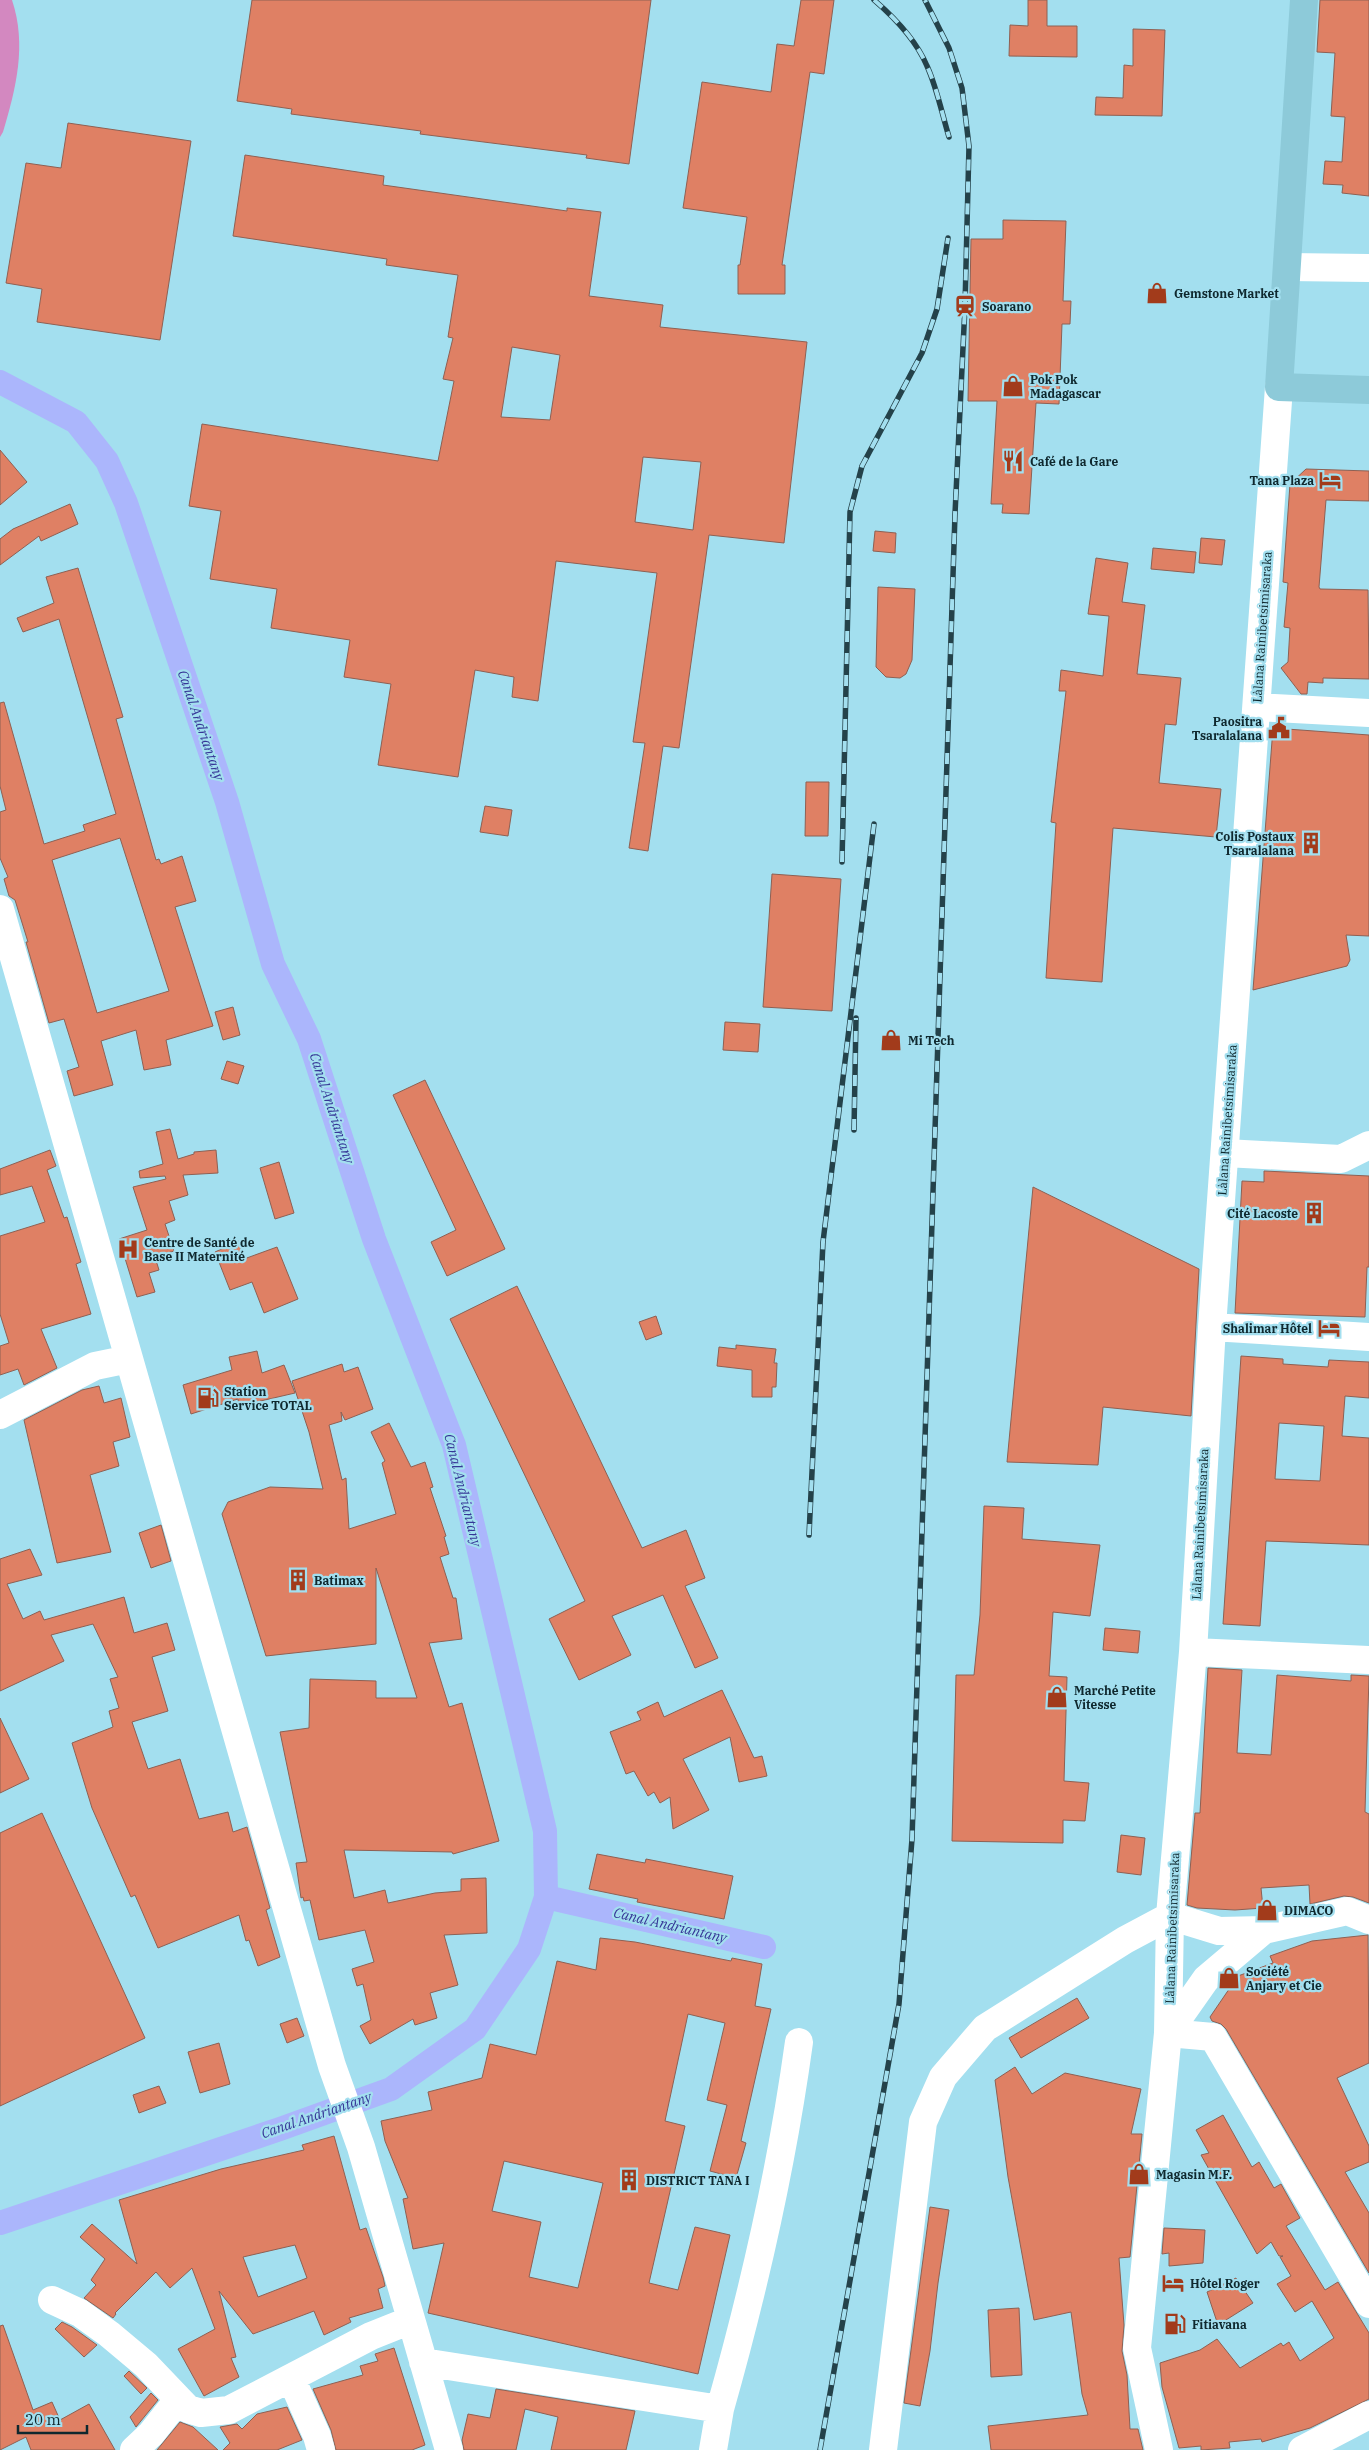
<svg xmlns="http://www.w3.org/2000/svg" width="1369" height="2450" viewBox="0 0 1369 2450" font-family="'IBM Plex Serif',serif">
<rect width="100%" height="100%" fill="#a3dfef"/>
<path fill="#d388c0" d="M0,0h12c15,45 4,88 -9,132l-3,5z"/>
<g fill="none" stroke-linecap="round" stroke-linejoin="round">
<path stroke="#abb6fc" stroke-width="24" d="M0,382l76,40 31,39 19,42 101,299 46,162 36,75 65,200 80,206 91,386 1,66 -17,52 -54,80 -84,60 -111,40 -280,94
M546,1897l218,50"/>
</g>
<path fill="#df8064" stroke="#8e6053" fill-rule="evenodd" d="M252,0h399l-22,164 -43,-6 1,-3 -167,-21 1,-3 -130,-17 1,-5 -55,-8z
M801,0h33l-10,74 -14,-2 -28,193h3v29h-47v-29h2l7,-48 -64,-9 19,-126 69,10 6,-48 17,2z
M1028,0h19v26h30v31l-68,-1 1,-31 18,1z
M1320,0h49v196l-27,-3 1,-8 -20,-1 2,-23 17,1 3,-45 -14,-1 4,-63 -18,-1z
M1133,29l32,1 -3,86 -67,-1 1,-18 27,1 1,-33 9,1z
M68,123l123,18 -31,199 -123,-18 5,-33 -36,-6 20,-120 35,5z
M245,155l139,21 -1,9 184,26v-3l34,4 -12,84 74,9 -3,22 147,15 -23,201 -75,-8 -30,213 -16,-2 -15,105 -19,-3 16,-105 -12,-1 24,-169 -101,-12 -18,140 -26,-4 2,-20 -39,-7 -17,107 -80,-12 13,-81 -47,-7 6,-37 -79,-12 6,-39 -67,-10 11,-68 -32,-5 13,-82 236,37 16,-80 -11,-2 10,-41 -5,-1 10,-62 -72,-10 1,-6 -154,-23zM512,347l48,8 -10,65 -49,-3zM643,457l58,5 -8,68 -58,-8z
M1003,220l63,1 -3,80h8l-1,23h-8l-3,80 -23,-1 -7,111 -27,-1 1,-9h-12l6,-103h-29l3,-162h32z
M0,450l27,32 -27,23z
M1306,469l63,2v30l-43,-1 -7,87 1,2 48,1 1,89 -46,-1v5l-15,-1 -1,12h-6l-20,-26 7,-6 2,-34 -6,-1 4,-44 -5,-1 7,-98z
M70,504l8,20 -37,17 -2,-5 -39,29v-26l13,-10z
M875,531l21,2 -1,20 -22,-2z
M1201,538l24,2 -3,25 -23,-2z
M1153,548l43,4 -2,21 -43,-4z
M1096,558l32,5 -6,39 23,3 -8,69 44,4 -5,47 -11,-1 -6,59 62,6 -5,48 -103,-9 -11,154 -56,-4 10,-155 -5,-1 15,-131h-7l2,-21 42,6 6,-60 -21,-2z
M78,568l45,149 -7,2 40,141 3,-1 2,5 21,-8 14,45 -21,6 38,119 -47,14 5,25 -27,5 -8,-40 -35,11 12,44 -39,11 -7,-25 12,-4 -15,-48 -15,4 -23,-81h2l-13,-42 -6,-4 -5,-17 4,-2 -8,-19v-46l6,-2 -6,-24v-83l4,-1 40,142 41,-13 -2,-6 33,-11 -57,-195 -36,13 -6,-14 37,-15 -8,-26zM120,838l49,153 -72,22 -45,-153z
M878,587l37,2 -3,71 -6,14 -6,4 -14,-1 -10,-10z
M1273,728l96,7v201l-23,-1 4,25 -3,6 -94,24z
M806,782h23l-1,54h-23z
M485,806l27,4 -4,26 -28,-4z
M772,874l69,5 -9,132 -69,-4z
M233,1007l7,28 -17,5 -8,-28z
M725,1022l35,2 -2,28 -35,-2z
M227,1061l17,5 -6,18 -17,-5z
M425,1080l80,169 -58,27 -16,-34 25,-12 -63,-135z
M170,1129l8,30 16,-5v-2l22,-2 2,23 -35,2 5,20 -19,6 6,19 -10,4 9,27 -19,6 4,13 -10,3 6,19 -18,5 -18,-58 28,-9 -14,-43 33,-8 -1,-3 -25,2 -1,-7 24,-7 -7,-32z
M50,1150l6,16 -9,4 17,48 3,-1 14,45 -5,2 15,50 -50,15 16,39 -33,17 -6,-16 -18,6v-29l9,-3 -9,-29v-78l45,-14 -13,-36 -32,9v-26z
M279,1162l15,51 -19,6 -15,-51z
M1264,1171l105,5v91h-2l-2,50 -130,-4 7,-132 22,1z
M1033,1187l166,82 -8,147 -88,-9 -5,58 -91,-3z
M239,1241l5,18 33,-12 21,52 -34,14 -12,-31 -22,8 -15,-38z
M517,1286l125,262 44,-18 19,48 -20,8 33,72 -23,10 -32,-73 -51,21 19,39 -52,25 -30,-61 36,-18 -135,-282z
M656,1316l6,18 -16,6 -7,-18z
M736,1345l40,4 -2,14h3l-1,24h-4v10h-20v-27l-35,-4 2,-19 17,2z
M257,1351l5,22 22,-8 11,28 -56,13 -1,-7 -47,15 -8,-29 49,-15 -3,-13z
M1241,1356l42,3v5l45,3 1,-7 40,2v36l-24,-2 -3,40 27,2v107l-103,-4 -6,85 -37,-2zM1279,1423l45,3 -4,55 -45,-2z
M342,1364l2,8 14,-5 15,42 -28,11 -4,-8 1,9 -13,4 13,55 4,-2 3,51 47,-15 -14,-51 3,-2 -14,-29 18,-9 22,44 14,-5 8,25 -3,1 16,48 -2,1 5,17 -9,3 13,41h3l6,41 -33,4 20,64 13,-4 37,138 -46,13 -1,-2 -108,-2 10,48 31,-8 3,13 47,-10 26,-2v-12l25,-1 1,55 -43,2 14,50 -28,8 7,25 -22,7 -2,-6 -43,25 -10,-18 11,-6 -8,-36 -6,2 -5,-17 22,-7 -9,-32 -46,10 -9,-40 -6,1 -1,-4 -2,1 -5,-35 11,-1 -27,-130 29,-4 1,-49 66,2v17h41l-41,-130v76l-110,12 -44,-142 6,-12 42,-15 53,2 -14,-57 -17,-51z
M99,1386l5,17 17,-5 9,39 -17,5 6,24 -29,9 21,77 -54,11 -33,-143 58,-30z
M984,1506l40,2 -2,31 78,6 -10,71 -37,-4 -4,64 18,1 -3,104 25,2 -4,38 -22,-1v23l-111,-2 4,-166h18l6,-60z
M161,1525l10,36 -20,7 -12,-35z
M30,1549l12,26 -35,9 16,35 17,-8 4,9 80,-23 10,36 33,-10 8,27 -23,7 16,54 -36,11 16,47 32,-10 19,60 29,-7 5,20 14,-5 23,81 -4,2 14,47 -22,9 -9,-26 -3,1 -7,-26 -81,33 -23,-53 -4,2 -39,-89 -20,-65 41,-16 -4,-16 10,-3 -9,-29 8,-2 -25,-53 -42,11 13,26 -64,30v-132z
M1105,1628l35,3 -2,22 -35,-3z
M1208,1668l34,2 -5,83 34,2 6,-80 74,6v-6l18,1 -4,136 4,2v89l-16,-6 -9,-1 -34,8 -1,-19 -48,3 2,20 -28,2 -38,-2 -10,-3 8,-92h5z
M722,1690l32,68 8,-2 5,20 -28,6 -9,-45 -47,22 26,51 -36,19 -3,-32 -10,6 -6,-11 -6,4 -14,-25 -8,3 -16,-42 31,-12 -4,-8 21,-10 6,15z
M0,1718l29,61 -29,14z
M42,1813l103,225 -145,68v-273z
M1121,1835l24,3 -4,37 -24,-3z
M597,1854l48,9 1,-4 87,17 -9,43 -87,-17 1,-3 -49,-10z
M1368,1935l1,128 -32,15 32,68v16l-24,10 24,41v60l-143,-244 -5,-5 -9,-3 -2,-4 28,-41 35,-13 -3,-7 42,-15z
M600,1938l35,4 96,19 1,-3 30,6 -7,42 16,3 -30,132 5,2 -10,35 -26,-7 17,-66 -20,-5 18,-77 -37,-9 -23,107 20,5 -36,157 29,7 17,-63 35,8 -32,139 -270,-61 16,-70 -31,6 -10,-50 5,-1 -23,-57 -4,-20 51,-11 -4,-18 54,-14 8,-34 46,11 21,-94 39,9zM504,2161l99,22 -25,105 -49,-11 12,-55 -49,-11z
M1077,1998l12,20 -68,40 -12,-20z
M297,2018l7,18 -17,7 -7,-19z
M219,2043l11,41 -30,9 -12,-41z
M1015,2067l17,27 33,-21 76,16 -10,45h11l-12,123 -11,1 5,67 -2,26 5,24 3,54h8l5,21h-152l-3,-24 100,-11 -6,-21 -11,-82 -37,8 -26,-143 -13,-97z
M159,2086l7,17 -27,10 -6,-18z
M1223,2115l29,52 7,-5 15,26 7,-4 19,34 -14,8 39,64 13,-8 31,51v66l-59,29 -48,14 -1,-3 -32,3 1,6 -29,2v-4l-22,2 -17,-61 -2,-24 40,-13 17,-11 23,29 41,-25 2,3 6,-4 11,19 34,-23 -22,-37 -17,11 -18,-28 14,-8 -11,-19 3,-1h-4l-8,-14 -14,12 -56,-99 8,-2 -13,-23z
M334,2136l26,94 6,-2 17,49 2,9 -7,3 5,19 -34,10 2,4 -27,13 -10,-24 -61,23 -34,-43 17,66 -5,1 8,19 -35,19 -26,-47 37,-20 -23,-61 -22,20 -14,-16 -41,41 1,1 -3,4 -29,-20 12,-13 -5,-5 14,-21 -25,-22 12,-13 45,40 -18,-64 102,-31 83,-19 -2,-5zM295,2245l12,33 -49,19 -15,-40z
M930,2207l19,3 -11,73 -8,68 -10,55 -16,-3z
M1164,2228l41,2 -2,33 -34,3v-13l-7,1z
M1236,2278l17,25 -35,22 -11,-33z
M1019,2308l3,67 -31,2 -3,-67z
M62,2322l10,5 25,18 -13,12 -29,-28z
M3,2325l30,85 19,-8 8,18 29,-16 26,46h-84l-5,-13 -26,13v-124z
M394,2348l31,97 -13,5h-76l-5,-20 -18,-41 50,-14 -3,-9 18,-5 -3,-7z
M129,2371l18,17 -6,6 -17,-18z
M496,2389l139,22 -9,39h-75l7,-33 -33,-8 -9,41h-52l-2,-10 6,-26 22,4z
M151,2393l7,7 -22,27 -6,-10z
M287,2407l15,33 -25,10h-54l7,-7 -10,-16 17,-3 5,5 15,-15z
M180,2422l13,5 25,23h-61z"/>
<g fill="none" stroke-linecap="round" stroke-linejoin="round">
<path stroke="#fff" stroke-width="28" d="M1287,267l82,1
M1257,707l112,6
M0,909l332,1157 29,81 88,303
M1225,1153l116,6 28,-14
M1212,1327l157,10
M0,1415l95,-49 34,-7
M1193,1652l176,8
M1168,2033l45,4 156,267
M1168,2033l38,-54 58,-49
M52,2300l28,13 29,21 37,31 42,44 13,4 28,-3 142,-74 40,-16
M423,2362l297,47 -7,41
M291,2378l26,58 4,14
M720,2409c34,-120 62,-243 79,-367
M134,2450l17,-16 27,-34
M883,2450l40,-328 20,-45 42,-49 140,-88 45,-24 49,15 45,-1 83,-19 22,9
M1159,2450l-22,-102 31,-315 2,-117 23,-264 19,-325 67,-940
M1302,2450l67,-35"/>
<path stroke="#8dcad9" stroke-width="28" d="M1304,0l-25,387 90,3"/>
<g stroke="#24424a" stroke-width="5.5">
<path id="rail" d="M874,0c21,18 42,40 53,66 10,22 15,48 22,71
M842,862l8,-350 12,-46 60,-113 15,-44 11,-71
M854,1130l2,-112
M809,1535l14,-293 51,-418
M820,2450l79,-446 13,-165 43,-1325 10,-208 4,-160 -7,-58 -13,-40 -24,-48"/>
</g>
<use href="#rail" stroke="#a3dfef" stroke-width="4" stroke-dasharray="11" stroke-linecap="butt"/>
</g>
<defs>
<g id="shop-bare" transform="scale(1.725)"><path d="M-5-2.5h2.3a2.7 3.5 0 0 1 5.4 0H5L5.5 6h-11ZM-1.5-2.5h3a1.5 2.3 0 0 0-3 0Z" fill="#a23b1b" stroke="#a3dfef" stroke-width="2.5" paint-order="stroke"/></g>
<g id="station-bare" transform="scale(1.725)"><path d="M-3-6H3Q5-6 5-4V2Q5 4 3 4L4.5 6H3L1.5 4h-3L-3 6H-4.5L-3 4Q-5 4-5 2V-4Q-5-6-3-6ZM-3.5-4v3h7v-3ZM-3.5 1v1.5H-2V1ZM2 1v1.5H3.5V1Z" fill="#a23b1b" stroke="#a3dfef" stroke-width="2.5" paint-order="stroke"/></g>
<g id="restaurant-bare" transform="scale(1.725)"><path d="M-5-6h1v4h1v-4h1v4h1v-4h1v5L-1.5 .5V6h-2V.5L-5-1ZM5-6V6H3V1.5H1.5Q1.5-4 5-6Z" fill="#a23b1b" stroke="#a3dfef" stroke-width="2.5" paint-order="stroke"/></g>
<g id="hotel-bare" transform="scale(1.725)"><path d="M-6-4.5h1.5V1H6V5H4.5V3h-9V5H-6ZM-4 0a1.8 1.8 0 1 1 3.6 0ZM.5 0V-2.5h3Q6-2.5 6 0Z" fill="#a23b1b" stroke="#a3dfef" stroke-width="2.5" paint-order="stroke"/></g>
<g id="civic-bare" transform="scale(1.725)"><path d="M-.6-6.5H3V-4.5H.6V-3L4-1V1h2V6H-6V1h2V-1L-.6-3ZM-1.2 2.5V6h2.4V2.5Z" fill="#a23b1b" stroke="#a3dfef" stroke-width="2.5" paint-order="stroke"/></g>
<g id="building-bare" transform="scale(1.725)"><path d="M-4-6H4V6H1V3H-1V6H-4ZM-2.5-4.3h1.7v1.8h-1.7ZM.8-4.3h1.7v1.8H.8ZM-2.5-1h1.7V.8h-1.7ZM.8-1h1.7V.8H.8Z" fill="#a23b1b" stroke="#a3dfef" stroke-width="2.5" paint-order="stroke"/></g>
<g id="hospital-bare" transform="scale(1.725)"><path d="M-5-5h3v3.5h4V-5h3V5h-3V1.5h-4V5h-3Z" fill="#a23b1b" stroke="#a3dfef" stroke-width="2.5" paint-order="stroke"/></g>
<g id="fuel-bare" transform="scale(1.725)"><path d="M-5.5-6h7V0h2V4h1.3V-2.5L3-4.5l.8-.8L6-3V5H2.5V1h-1V6h-7ZM-4.2-4.7v3.2H.2V-4.7Z" fill="#a23b1b" stroke="#a3dfef" stroke-width="2.5" paint-order="stroke"/></g>
</defs>
<g fill-rule="evenodd">
<use href="#shop-bare" x="1157" y="293"/>
<use href="#station-bare" x="965" y="306"/>
<use href="#shop-bare" x="1013" y="386"/>
<use href="#restaurant-bare" x="1013" y="461"/>
<use href="#hotel-bare" x="1330" y="480"/>
<use href="#civic-bare" x="1279" y="728"/>
<use href="#building-bare" x="1311" y="843"/>
<use href="#shop-bare" x="891" y="1040"/>
<use href="#building-bare" x="1314" y="1213"/>
<use href="#hospital-bare" x="128" y="1249"/>
<use href="#hotel-bare" x="1329" y="1328"/>
<use href="#fuel-bare" x="208" y="1398"/>
<use href="#building-bare" x="298" y="1580"/>
<use href="#shop-bare" x="1057" y="1697"/>
<use href="#shop-bare" x="1267" y="1910"/>
<use href="#shop-bare" x="1229" y="1978"/>
<use href="#shop-bare" x="1139" y="2174"/>
<use href="#building-bare" x="629" y="2180"/>
<use href="#hotel-bare" x="1173" y="2283"/>
<use href="#fuel-bare" x="1175" y="2324"/>
</g>
<g text-anchor="middle" dominant-baseline="central" stroke-width="4.5" stroke-linejoin="round" paint-order="stroke">
<g font-size="12" font-weight="bold" fill="#0f282e" stroke="#a3dfef" text-anchor="start">
<text x="1174" y="293">Gemstone Market</text>
<text x="982" y="306">Soarano</text>
<text x="1030" y="379">Pok Pok<tspan x="1030" dy="14">Madagascar</tspan></text>
<text x="1030" y="461">Café de la Gare</text>
<text x="1314" y="480" text-anchor="end">Tana Plaza</text>
<text x="1262" y="721" text-anchor="end">Paositra<tspan x="1262" dy="14">Tsaralalana</tspan></text>
<text x="1294" y="836" text-anchor="end">Colis Postaux<tspan x="1294" dy="14">Tsaralalana</tspan></text>
<text x="908" y="1040">Mi Tech</text>
<text x="1298" y="1213" text-anchor="end">Cité Lacoste</text>
<text x="144" y="1242">Centre de Santé de<tspan x="144" dy="14">Base II Maternité</tspan></text>
<text x="1312" y="1328" text-anchor="end">Shalimar Hôtel</text>
<text x="224" y="1391">Station<tspan x="224" dy="14">Service TOTAL</tspan></text>
<text x="314" y="1580">Batimax</text>
<text x="1074" y="1690">Marché Petite<tspan x="1074" dy="14">Vitesse</tspan></text>
<text x="1284" y="1910">DIMACO</text>
<text x="1246" y="1971">Société<tspan x="1246" dy="14">Anjary et Cie</tspan></text>
<text x="1156" y="2174">Magasin M.F.</text>
<text x="646" y="2180">DISTRICT TANA I</text>
<text x="1190" y="2283">Hôtel Roger</text>
<text x="1192" y="2324">Fitiavana</text>
</g>
<g font-size="12" fill="#0f282e" stroke="#a3dfef">
<text transform="translate(1262 627) rotate(-86)">Làlana Rainibetsimisaraka</text>
<text transform="translate(1227 1120) rotate(-86)">Làlana Rainibetsimisaraka</text>
<text transform="translate(1200 1524) rotate(-87)">Làlana Rainibetsimisaraka</text>
<text transform="translate(1172 1928) rotate(-88)">Làlana Rainibetsimisaraka</text>
</g>
<g font-size="14" font-style="italic" fill="#363697" stroke="#a3dfef">
<text transform="translate(201 725) rotate(71)">Canal Andriantany</text>
<text transform="translate(332 1108) rotate(72)">Canal Andriantany</text>
<text transform="translate(463 1490) rotate(76)">Canal Andriantany</text>
<text transform="translate(670 1925) rotate(13)">Canal Andriantany</text>
<text transform="translate(316 2115) rotate(-19)">Canal Andriantany</text>
</g>
</g>
<path d="M18 2425v8h69v-8" fill="none" stroke="#0f282e" stroke-width="2.5"/>
<text x="25" y="2425" font-size="15" fill="#0f282e" stroke="#a3dfef" stroke-width="4" paint-order="stroke">20 m</text>
</svg>
